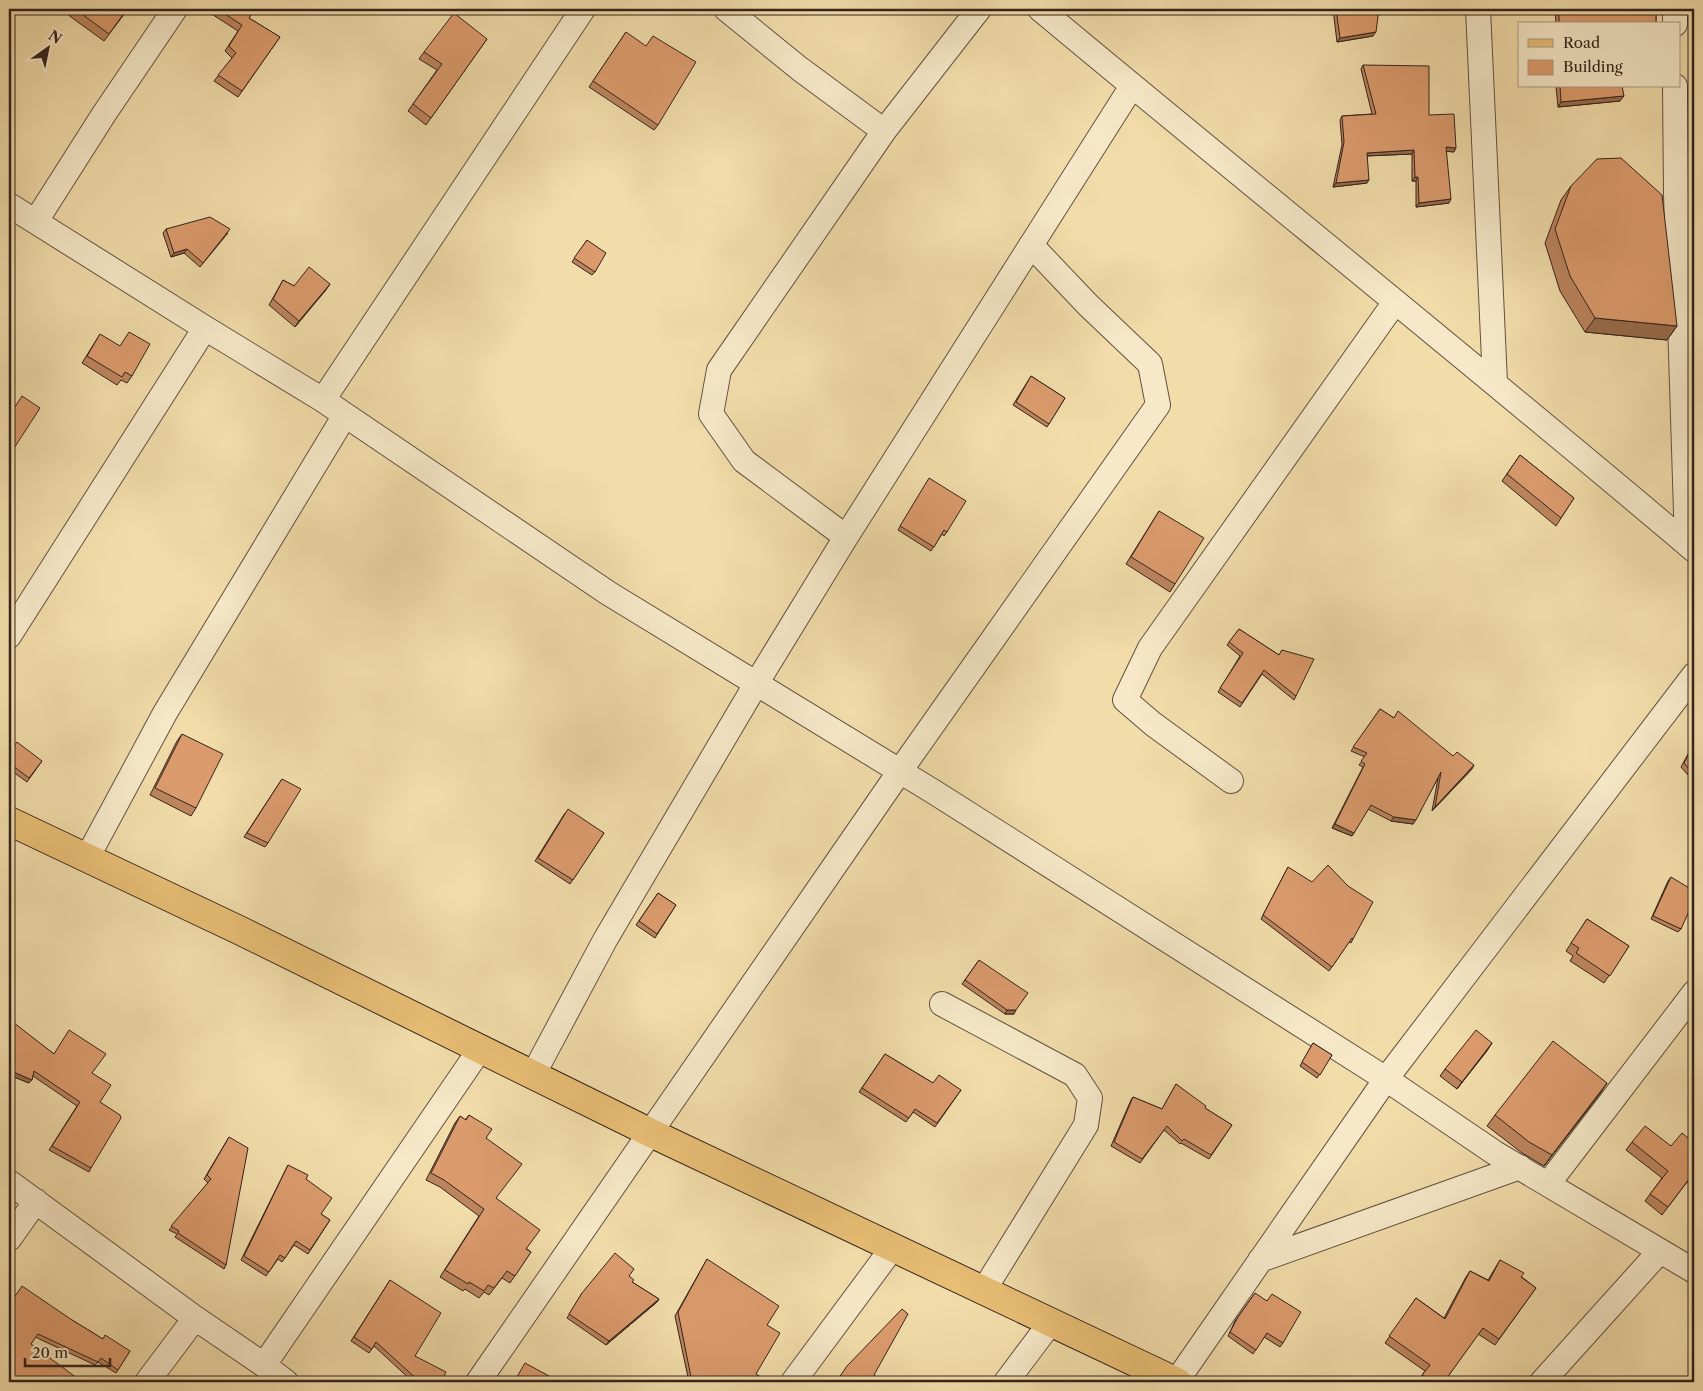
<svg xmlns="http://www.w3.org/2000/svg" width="1703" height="1391" viewBox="0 0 1703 1391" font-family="'Libre Caslon Text',serif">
<rect width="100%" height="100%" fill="#f1dcaa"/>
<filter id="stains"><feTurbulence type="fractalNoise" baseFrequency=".004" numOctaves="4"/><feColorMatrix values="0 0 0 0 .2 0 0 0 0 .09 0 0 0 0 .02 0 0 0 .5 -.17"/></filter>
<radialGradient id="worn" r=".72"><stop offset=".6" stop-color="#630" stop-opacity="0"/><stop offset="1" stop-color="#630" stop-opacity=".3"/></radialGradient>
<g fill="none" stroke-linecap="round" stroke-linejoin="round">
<g stroke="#635140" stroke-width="26">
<path id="minor" d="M726,9l74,60 84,62
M1040,9c217,181 438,358 654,541
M1478,9l17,373
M1675,9v15
M1675,86l1,108 11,350
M9,205l196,123 118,72 285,193 326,199 452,287 109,74 199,118
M36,221l68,-107 71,-105
M323,400l260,-391
M846,537l-102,-76 -33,-47 8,-44 165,-239 95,-122
M9,636l196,-308
M1231,781l-78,-57 -28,-24 25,-52 245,-346
M87,858l78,-145 180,-298
M942,1004l133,71 15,23 -4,27 -102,165
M533,1075l72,-135 151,-256 90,-147 286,-451
M9,1182l186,136 69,47 22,17
M1548,1184l146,-191
M9,1239l27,-38
M1260,1260l260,-93
M264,1365l216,-316
M147,1382l48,-64
M478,1382l422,-611 258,-366 -8,-41 -62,-59 -57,-60
M793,1382l100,-135
M1006,1382l45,-60
M1176,1382l210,-303 308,-404
M1542,1382l118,-131"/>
</g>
<g stroke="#34231d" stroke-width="30">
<path id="primary" d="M9,821l232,110 410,202 526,249"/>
</g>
<use href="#minor" stroke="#f6e8c8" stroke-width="24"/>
<use href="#primary" stroke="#e8be75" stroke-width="28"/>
</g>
<path fill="#bc855e" stroke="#34231d" d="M60,9h68l-24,32z
M209,9h46l-6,9 31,19 -42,60 -24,-16 18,-23 -7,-7 13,-20 -31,-20z
M1333,9h46l-6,27 -36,6z
M1555,9h101v15h-100z
M626,32l32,93 -4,5 -65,-43z
M487,39l-61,86 -18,-14 29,-41 -18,-11 5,-7z
M1363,65l66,50 25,37 -8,-1 3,52 -33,4v-26h-4v-27l-45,2v27l-34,4 9,-42 -2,-25 2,-4 30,-2 -11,-45z
M1556,86h66l-2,15 -62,6z
M1571,186l106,140 -10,14 -82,-8 -25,-41 -15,-48 16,-43z
M166,229l62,4 -28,34 -16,-14 -13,4 -8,-24z
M587,240l8,32 -3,3 -20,-13z
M283,280l11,6 36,-2 -35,43 -26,-22z
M100,334l32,42 -5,7 -6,-3 -4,5 -35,-22z
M1031,376l34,22 -18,29 -34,-22z
M1520,455l54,43 -18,28 -54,-45z
M927,482l20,50 -3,4 -2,-2 -11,17 -33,-21z
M1159,511l16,73 -5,8 -44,-28z
M1239,629l40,26 3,-5 14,46 -2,4 -32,-26 -22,33 -22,-15 22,-36 -13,-11z
M1380,709l73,47 19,13 -40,42 6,-33 -25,46 -22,-3 -23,-12 -16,27 -20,-8 31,-61 -4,-2 6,-8 -14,-6z
M182,734l14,74 -5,8 -41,-21 27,-54z
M1694,743v39l-13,-15z
M9,753l33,8 -15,21 -18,-13z
M282,779l-14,64 -3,4 -21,-10z
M565,813l39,20 -34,51 -35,-23z
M1288,867l65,72 -2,4 -2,-1 -20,29 -68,-52z
M1671,877l10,52 -3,3 -27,-13 17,-38z
M658,893l18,12 -21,33 -19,-13z
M1587,919l42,27 -25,37 -34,-22 3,-5 -7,-5z
M979,960l35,54h-9l-43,-30z
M9,1020l45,34 38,19 8,29 -9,66 -2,4 -40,-22 28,-44 -44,-30 -1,4 -3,3 -20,-8z
M1313,1043l19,12 -15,23 -17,-12z
M1492,1043l-35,46 -17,-13 5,-7z
M885,1054l48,29 28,7 -26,37 -22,-15 -7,10 -47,-30z
M1607,1083l-63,83 -22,-13 -35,-27 8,-11z
M1176,1084l29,24 27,17 -23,34 -28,-16 -1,1 -16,-14 -24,33 -29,-17 20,-46 2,-3 29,12z
M469,1115l17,23 10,60 31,51 4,3 -21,31 -8,-5 -13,17 -5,-3 -5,6 -14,-9 -2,2 -23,-14 39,-61 -39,-29 -14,-7 29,-57 5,-7 5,4z
M229,1137l-3,128 -2,4 -49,-32 2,-3 -8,-4 39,-47 -4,-4z
M1632,1142l39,4 23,-3v45l-7,-6 -25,33 -17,-14 17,-23 -36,-28z
M288,1165l18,14 15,35 9,6 -22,34 -14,-9 -12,17 -4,-3 -12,17 -25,-16 45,-91z
M707,1259l60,66 -11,49 7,8h-74l-14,-66z
M1500,1260l36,28 -41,57 -17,-11 -34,48h-24l-2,-1 7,-10 -40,-28 31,-45 28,20 22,-41 4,-6 18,9z
M390,1280l25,76 26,26h-28l-39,-36 -5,7 -18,-12z
M632,1282l27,17 -2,3 -51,43 -39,-27 15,-25z
M1255,1293l28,50 -3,4 -16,-10 -11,17 -25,-18 7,-15z
M9,1305l63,15 31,19 27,12 -14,22 -18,-11 -3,3 -60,-28 -26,45z"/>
<path fill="#996c4c" stroke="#34231d" d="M1376,32l-3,4 -36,6 3,-4z
M1624,96l-4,5 -62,6 3,-5z
M1446,147l10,1 -2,4 -11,-1z
M1414,150l-2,4 -48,2 3,-3z
M1415,177h3l-2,4h-4z
M1369,180l-2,3 -34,4 3,-4z
M1451,199l-2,4 -33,4 3,-4z
M187,249l-3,4 -13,4 3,-4z
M330,284l-4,6 -31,37 4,-6z
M1595,318l82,8 -10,14 -82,-8z
M1474,765l-2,4 -40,42 3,-4z
M1394,817l22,3 -3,4 -22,-3z
M1335,824l19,9 -2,3 -20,-8z
M1007,1010h9l-2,4h-9z
M1492,1043l-5,8 -30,38 5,-7z
M9,1070l23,10 -3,3 -20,-8z
M1607,1083l-7,11 -56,72 8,-11z
M659,1299l-2,3 -51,43 3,-4z"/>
<path fill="#db9b6d" stroke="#34231d" d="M75,9h52l-18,25z
M217,9h38l-6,9 31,19 -38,54 -24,-16 18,-22 -7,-7 13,-21z
M1336,9h43l-3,23 -36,6z
M1559,9h97v15h-97z
M454,13l33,26 -56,79 -18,-14 29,-40 -18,-12z
M626,32l20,14 7,-10 43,26 -38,63 -65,-44z
M1363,65l66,1v49l25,-1 2,34 -10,-1 5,52 -32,4 -1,-26h-3l-1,-27 -47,3 2,27 -33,3 8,-41 -2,-26 34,-2z
M1560,86h62l2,10 -63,6z
M1621,158l41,37 15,131 -82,-8 -25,-42 -15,-47 16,-43 26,-27z
M210,217l20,12 -27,34 -16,-14 -13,4 -8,-24z
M587,240l19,13 -11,19 -21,-14z
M309,267l21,17 -31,37 -26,-22 10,-19 11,6z
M129,332l21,12 -18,32 -7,-4 -3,5 -35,-21 13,-22 20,12z
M1031,376l34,22 -16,26 -33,-22z
M22,396l18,12 -31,48v-40z
M1520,455l54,43 -13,20 -54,-44z
M929,478l37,23 -19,31 -3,-2 -10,17 -34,-21z
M1159,511l45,27 -29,46 -44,-27z
M1239,629l40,26 3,-5 32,9 -18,37 -32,-26 -22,33 -22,-15 23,-35 -14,-11z
M1380,709l14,9 4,-7 55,45 4,-4 17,13 -39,42 6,-35 -25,48 -22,-3 -23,-12 -17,28 -19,-9 30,-60 -4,-3 6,-8 -14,-6z
M182,734l41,20 -27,54 -41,-20z
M17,742l25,19 -13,17 -20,-15v-10z
M1694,744v31l-10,-12z
M282,779l19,10 -33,54 -21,-10z
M568,809l36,24 -31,47 -35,-22z
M1328,865l20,21 25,16 -20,37 -1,-1 -20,29 -69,-52 25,-48 24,15z
M1671,877l23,14v9l-13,29 -28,-13z
M658,893l18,12 -19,29 -18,-13z
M1587,919l42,27 -19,30 -34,-23 3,-5 -8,-5z
M979,960l49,33 -12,17h-9l-42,-30z
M9,1019l45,35 15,-24 37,24 -14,19 19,12 -11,17 20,13 1,3 -30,50 -39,-22 28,-44 -46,-31 -2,9 -23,-10z
M1476,1030l16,13 -30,39 -17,-13z
M1553,1041l54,42 -55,72 -23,-13 -34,-27z
M1313,1043l19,12 -12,20 -18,-13z
M885,1054l48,29 6,-8 22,15 -24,33 -22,-14 -6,9 -47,-30z
M1176,1084l30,22 -1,2 27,17 -21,30 -27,-16 -2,2 -15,-15 -25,33 -28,-17 19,-45 29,12z
M469,1115l23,14 -6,9 36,26 -26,34 44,32 -14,19 5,3 -16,24 -8,-5 -13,17 -6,-3 -4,6 -15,-9 -1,2 -23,-14 39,-61 -40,-29 -13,-7 29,-57 6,4z
M1645,1126l26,20 11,-13 12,10v34l-2,-2 -24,32 -18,-13 18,-23 -36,-29z
M229,1137l19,11 -22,117 -48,-32 1,-2 -8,-5 40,-47 -4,-4z
M288,1165l20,10 -2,4 26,19 -11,16 9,6 -20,30 -14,-9 -11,17 -5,-3 -11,17 -25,-16z
M615,1253l19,16 -5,7 5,4 -2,2 27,17 -50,42 -40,-27 13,-21z
M707,1259l72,47 -12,19 13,8 -24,41 8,5 -1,3h-71l-14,-70z
M1500,1260l24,13 -3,4 15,11 -37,51 -16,-11 -39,54h-10l-12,-7 8,-10 -41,-29 27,-38 29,21 25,-48 19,10z
M390,1280l51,33 -26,43 31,16 -5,10h-21l-44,-40 -4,7 -18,-12z
M22,1286l50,34 31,19 2,-4 25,16 -12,19 -17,-12 -3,4 -60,-28 -7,10 50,37 -1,1h-71v-77z
M1255,1293l12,8 5,-7 29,18 -18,31 -16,-10 -11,17 -26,-18 8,-15z
M902,1309l6,5 -34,61 9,7h-47l11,-16z
M525,1363l35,19h-46z"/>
<rect width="1703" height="1391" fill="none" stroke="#f1dcaa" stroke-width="30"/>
<rect x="10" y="10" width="1683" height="1371" fill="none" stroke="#34231d" stroke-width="2.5"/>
<rect x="15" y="15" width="1673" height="1361" fill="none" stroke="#34231d"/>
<rect x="1518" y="22" width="162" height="65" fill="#f6e8c8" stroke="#a89984"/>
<rect x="1528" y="39" width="25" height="8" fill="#e8be75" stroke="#a89984"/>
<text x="1563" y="48" font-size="15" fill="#34231d">Road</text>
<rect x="1528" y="60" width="25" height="15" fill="#db9b6d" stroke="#a89984"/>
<text x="1563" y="72" font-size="15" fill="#34231d">Building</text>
<g transform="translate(48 48) rotate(33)" stroke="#f6e8c8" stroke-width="4" paint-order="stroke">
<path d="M0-4L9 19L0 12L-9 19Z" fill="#34231d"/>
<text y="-8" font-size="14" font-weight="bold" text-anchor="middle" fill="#34231d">N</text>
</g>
<path d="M25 1358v8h85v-8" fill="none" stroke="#34231d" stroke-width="2.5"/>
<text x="32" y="1358" font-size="15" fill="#34231d" stroke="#f6e8c8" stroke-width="4" paint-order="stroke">20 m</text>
<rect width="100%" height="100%" filter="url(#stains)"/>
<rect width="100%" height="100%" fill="url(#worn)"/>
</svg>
